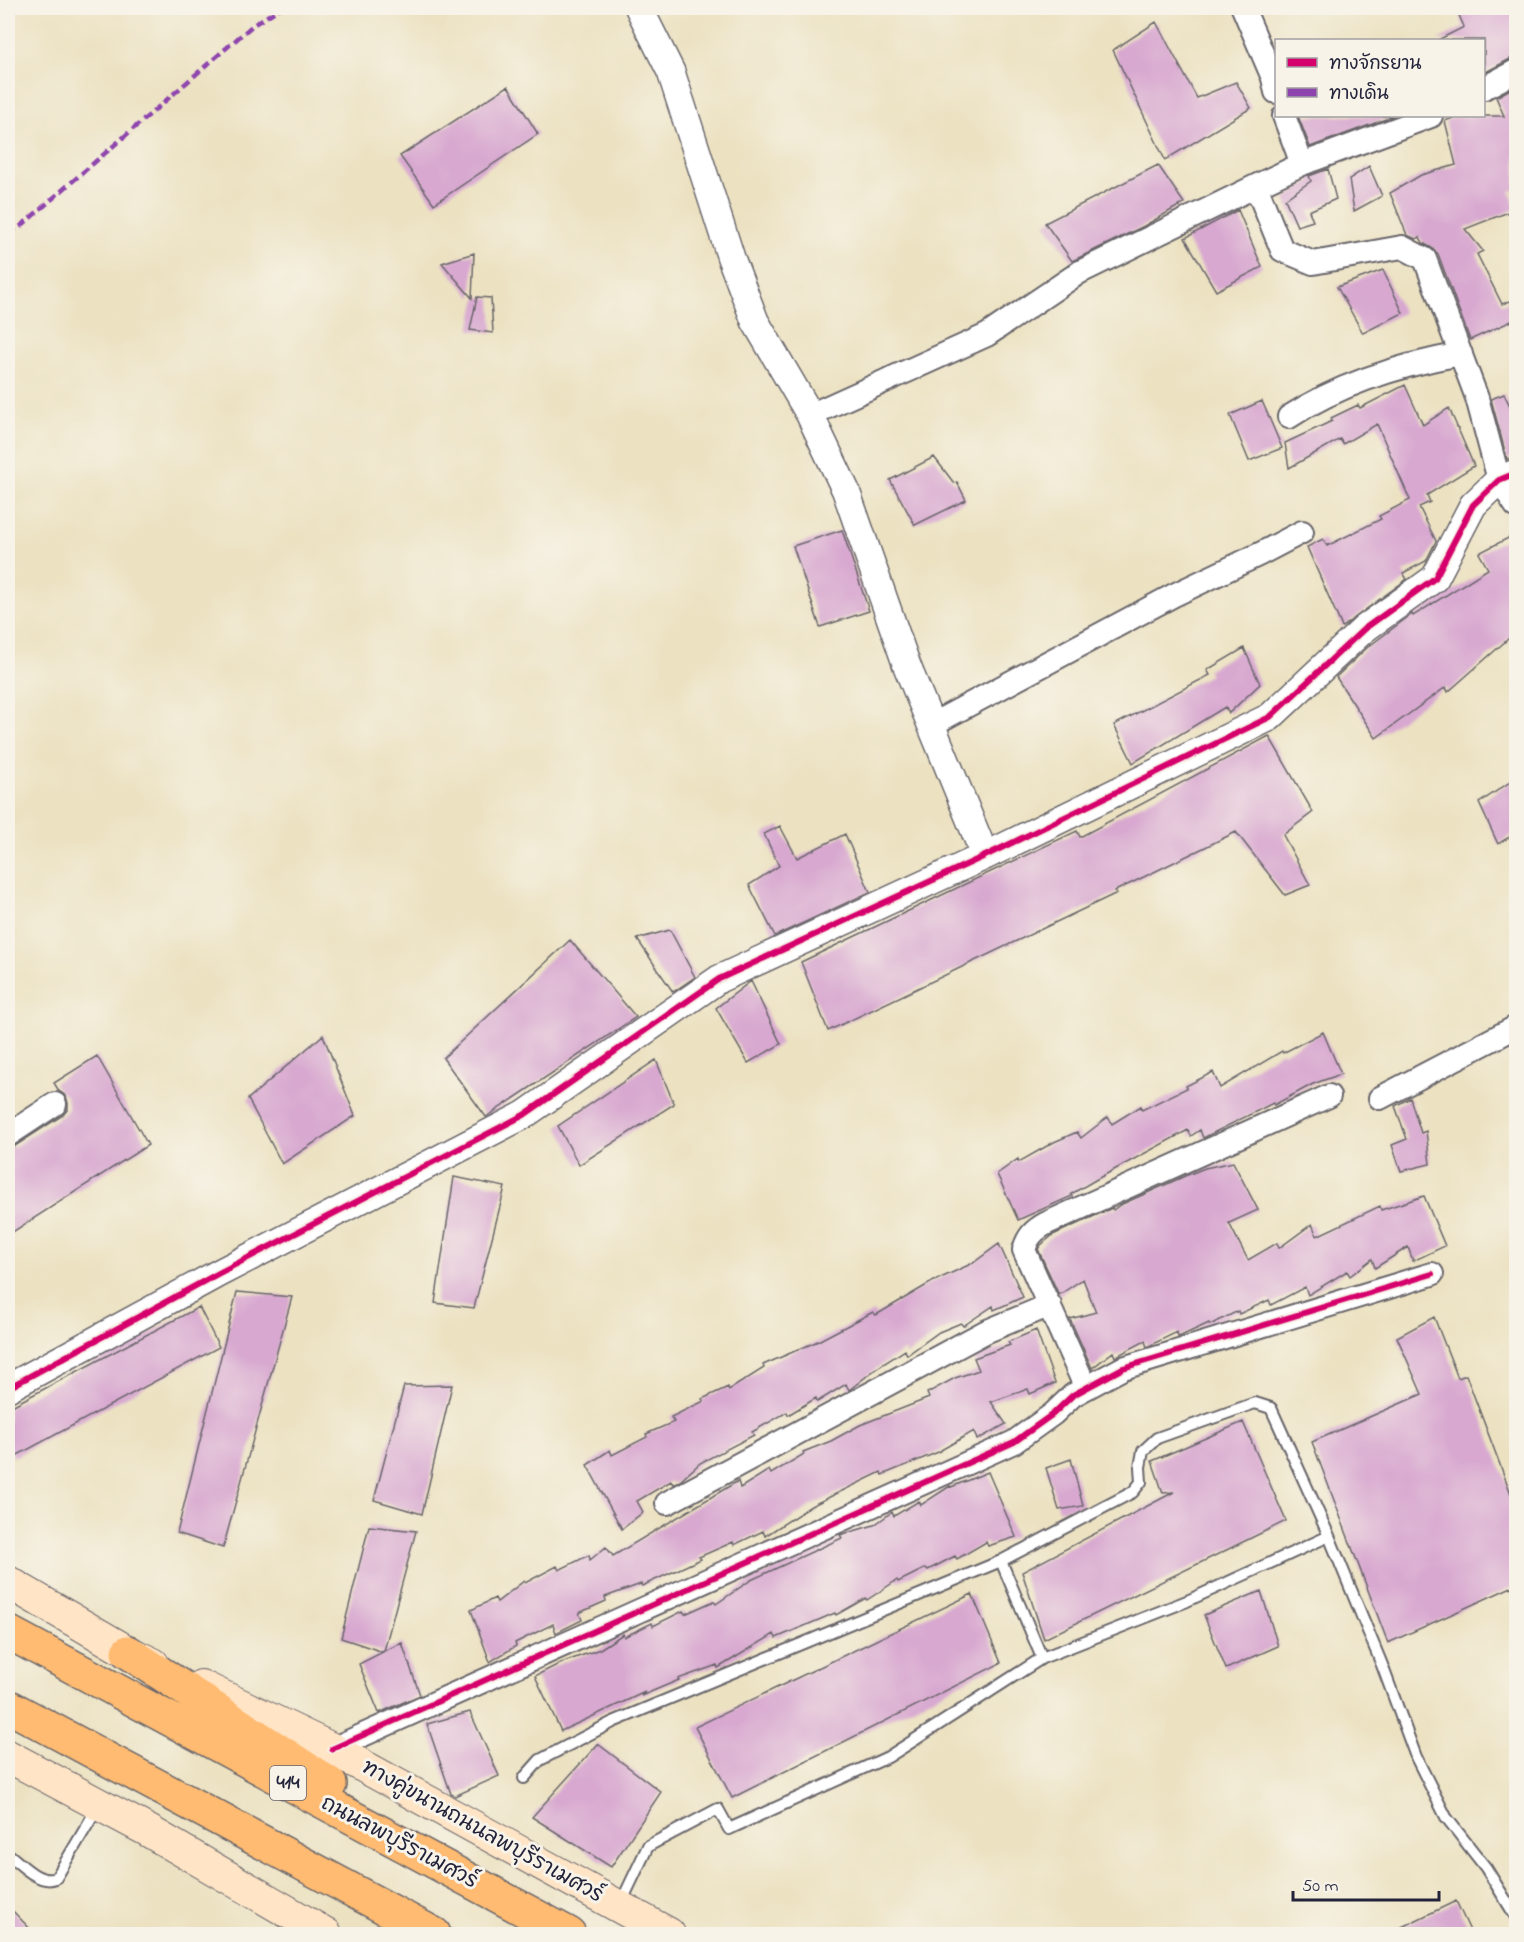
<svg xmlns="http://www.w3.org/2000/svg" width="1524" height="1942" viewBox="0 0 1524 1942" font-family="'Indie Flower','Playpen Sans Thai',sans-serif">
<rect width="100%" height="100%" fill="#f7f3e8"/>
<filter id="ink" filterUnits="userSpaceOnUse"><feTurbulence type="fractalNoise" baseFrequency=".0167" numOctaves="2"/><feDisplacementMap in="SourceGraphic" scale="12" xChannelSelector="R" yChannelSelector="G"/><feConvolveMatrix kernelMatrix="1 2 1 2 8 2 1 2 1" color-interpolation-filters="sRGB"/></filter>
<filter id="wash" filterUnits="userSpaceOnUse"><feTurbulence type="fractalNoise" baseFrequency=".008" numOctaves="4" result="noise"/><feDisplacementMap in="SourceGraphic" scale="24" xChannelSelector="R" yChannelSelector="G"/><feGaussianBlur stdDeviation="1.35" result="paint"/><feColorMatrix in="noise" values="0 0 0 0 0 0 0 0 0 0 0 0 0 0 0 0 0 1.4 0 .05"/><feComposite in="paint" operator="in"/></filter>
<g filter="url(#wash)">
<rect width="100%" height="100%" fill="#ece2c2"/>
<g id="blocks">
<path fill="#d8a8d0" d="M1456,8h60v50l-6,1 -26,14v-33h-46l26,-13z
M1156,22l41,76 39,-16 15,26 -86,52 -52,-110z
M508,86l30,48 -104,70 -34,-48z
M1516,86v104l-6,1 6,18 -51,20 18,22 -6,3 25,50 14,-5v20l-46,21 -32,-86 -6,-6 -9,-5 -3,-6 -4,2 -9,-4 -17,-42 31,-18 35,-10 -11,-44 13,-5h46l-8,-19z
M1298,116h96l-84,31z
M1158,165l26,38 -40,23 -72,35 -27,-38z
M1369,166l13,30 -28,15 -5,-32z
M1328,169l8,30 -27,12 4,10 -16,5 -12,-27 26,-18 -2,-5z
M1238,210l24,57 -46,24 -31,-53z
M474,253l-2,45 -30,-35z
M1383,270l20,43 -40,20 -26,-46z
M477,297l14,1 2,35 -23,-3z
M1405,385l18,40 26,-17 25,58 -47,29 3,7 -11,5 17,34 -10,20 -23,12 4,6 -65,48 -35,-80 16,-8 4,7 54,-27 -2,-3 31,-16 -33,-76 -34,20 -3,-5 -51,29 -4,-25 47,-22 -1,-3 27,-13 2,3z
M1504,394l12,24v40l-9,1 -16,-60z
M1262,401l20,47 -33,13 -19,-46z
M934,457l20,26 3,-1 9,18 -51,25 -25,-45z
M842,530l27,81 -49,16 -27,-81z
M1516,534v98l-68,60 -2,-5 -70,51 -40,-61 32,-30 44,-33 1,2 75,-47 -9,-16z
M1244,648l16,36 -31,29 -4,-6 -92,56 -19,-38 96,-50 -3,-5z
M1269,736l44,76 -30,23 27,50 -25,10 -49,-63 -121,59 2,2 -289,138 -27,-69 276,-131 3,6z
M1516,778v55l-18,11 -19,-41z
M780,826l17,32 48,-24 25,58 -95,44 -26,-51 30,-19 -15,-32z
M670,930l25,47 -22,15 -36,-53z
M570,940l66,77 -150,100 -43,-59z
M751,981l30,63 -33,19 -32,-55z
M1323,1032l18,42 -28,10 -39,21 -1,-2 -70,35 -3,-8 -9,6 -3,-6 -91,49 -26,15 1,2 -54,24 -21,-46 21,-15 1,3 35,-20 23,-10 4,6 27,-21 4,7 29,-18 1,4 45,-22 -1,-2 27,-14 7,16 62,-37 1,2z
M323,1035l32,81 -73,48 -34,-65z
M97,1056l51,89 -140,90v-86l7,-3 48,-31 5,-6v-6l-2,-7 -7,-5 -5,-8z
M656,1060l18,44 -95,61 -21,-39z
M1410,1098l11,35 5,-2 4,33 -29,7 -9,-26 15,-6 -12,-33z
M1233,1162l25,48 -29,13 19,37 29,-17 2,5 33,-24 5,12 63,-30 1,4 43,-14 21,50 -32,15 -5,-14 -33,21 -3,-9 -22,17 -3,-5 -39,24 -3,-8 -34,18 -2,-5 -30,14 -1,-3 -28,14 -1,-2 -28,13 -3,1 -1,-5 -30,15 -2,-6 -30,16 -2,-5 -21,16 -22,-49 26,-7 -13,-33 -24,16 -21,-46 3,-4 12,-10 59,-27 1,2 7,-5 65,-29 20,-8z
M454,1177l51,10 -31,121 -39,-5z
M999,1244l24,53 -29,13 -1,-4 -30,20 -2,-3 -22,9 -32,23 -2,-5 -28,18 -28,22 -3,-6 -29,18 -1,-4 -28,17 -1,-3 -35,20 2,3 -54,28 -20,18 -7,3 -2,-3 -34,20 6,11 -21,17 -35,-64 23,-15 2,5 35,-18 -1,-3 28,-12 -3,-5 33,-16 -2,-2 26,-12 1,3 35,-22 -1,-3 55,-24 55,-29 3,3 56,-33 41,-19z
M237,1292l55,5 -69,251 -46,-15z
M199,1307l20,40 -205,110 -6,-13v-36z
M1434,1317l24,61 8,-3 50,132v78l-128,58 -76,-201 110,-48 -25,-57z
M1036,1330l19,53 -25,11 -2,-5 -37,13 15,22 -29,16 -3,-9 -33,19v1l-59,24 -1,-3 -70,34 -46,30 -2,-5 -29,14 -1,-3 -34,15 2,2 -59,27 -1,-2 -36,13 1,4 -27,12 3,7 -26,13 -3,-9 -38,19 1,3 -26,16 -19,-52 24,-12 2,4 27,-21 1,2 32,-17 2,4 30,-15 1,5 16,-13 7,9 125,-75 2,7 29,-18 2,4 33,-20 -1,-2 28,-11 29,-16 69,-27 -2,-5 28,-15 24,-8 -5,-12 36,-13 -2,-3z
M452,1385l-30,129 -48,-14 30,-114z
M1243,1422l43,99 -242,118 -22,-67 152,-80 -11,1 -11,-32z
M1071,1459l12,47 -24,4 -13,-42z
M988,1472l28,65 -28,9 -2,-4 -29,17 -2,-3 -27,14 -2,-2 -28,14 -1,-2 -30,20 -1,-2 -30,17 -1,-2 -59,25 -2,-4 -56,34 -1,-3 -39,14 1,1 -38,16 4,-4 -84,39 -26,-55 26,-13 39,-14 23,-15 1,3 28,-14 1,3 30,-15 2,3 29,-13 2,3 35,-24 91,-42 -2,-3 34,-10 18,-13 2,4 25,-15 2,4 29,-19 1,1z
M369,1526l47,5 -32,120 18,-8 18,52 -41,18 -20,-49 24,-12 -42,-14z
M1261,1591l17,55 -52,23 -22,-54z
M972,1594l29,69 -269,135 -37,-71z
M470,1712l29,64 -44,20 -4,-2 -24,-70z
M598,1744l63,48 -50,75 -79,-50z
M1456,1901l16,34h-87z
M8,1906l28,29h-28z"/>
</g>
</g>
<g filter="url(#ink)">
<use href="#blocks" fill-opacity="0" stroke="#69656a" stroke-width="1.5"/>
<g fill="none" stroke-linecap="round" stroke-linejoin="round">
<g stroke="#69656a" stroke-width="14">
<path id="service" d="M1001,1561l132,-69 8,-10 -1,-15 3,-16 14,-13 98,-35 16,5 58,128 53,129 34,92 30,60 40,51 30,49
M524,1778l16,-18 73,-38 388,-161 41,97
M8,1854c13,10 31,31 48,24l42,-71
M620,1905l28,-59 70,-37 11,20 159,-72 154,-99 145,-57 142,-65"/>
</g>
<g stroke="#69656a" stroke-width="26">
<path id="minor" d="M1243,8l30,70 3,14
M1484,88l32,-17
M1284,116l18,48
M1256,186l26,64 31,13 89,-16 23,12 52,139 22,82 17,26
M810,415l177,-80 93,-63 176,-86 46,-22 129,-48
M1289,417c52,-34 111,-52 172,-63
M931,725l243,-130 86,-41 42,-22
M1380,1098l136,-71
M8,1135l47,-31
M1086,1388l-62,-138c4,-14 10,-20 23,-27l282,-127
M667,1503l318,-171 65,-27
M332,1749l682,-307 39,-28 20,-19 50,-27 309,-94"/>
</g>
<g stroke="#69656a" stroke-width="30">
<path id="tertiary" d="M639,8l32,64 60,186 24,63 55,94 36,76 61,175 78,190
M8,1388l211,-115 305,-158 195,-136 266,-123 285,-139 94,-88 71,-51 38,-73 26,-25 17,-7"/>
</g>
<g stroke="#69656a" stroke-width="34">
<path id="secondary" d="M8,1582l120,70 25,12
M201,1686l131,63 337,185
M8,1756l139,74 179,104"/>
</g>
<g stroke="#69656a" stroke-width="36">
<path id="primary" d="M8,1632l561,302
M128,1652l202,132
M8,1706l426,228"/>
</g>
<use href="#service" stroke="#fff" stroke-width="10"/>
<use href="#minor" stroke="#fff" stroke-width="22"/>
<use href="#tertiary" stroke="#fff" stroke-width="27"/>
<use href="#secondary" stroke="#ffe4c6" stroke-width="32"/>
<use href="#primary" stroke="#ffbb71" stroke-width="33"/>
<path stroke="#8e44ad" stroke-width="4.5" stroke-dasharray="9 4.5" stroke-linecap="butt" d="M8,233l13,-7 232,-201 27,-17"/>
<g stroke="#f7f3e8" stroke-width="10">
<path id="cycleway" d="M8,1388l211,-115 305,-158 195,-136 266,-123 285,-139 94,-88 71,-51 38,-73 26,-25 17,-7
M332,1749l682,-307 39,-28 20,-19 50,-27 309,-94"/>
</g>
<use href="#cycleway" stroke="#d6006c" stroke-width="6"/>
</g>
</g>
<g text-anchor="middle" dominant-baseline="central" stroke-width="6" stroke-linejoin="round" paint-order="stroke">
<rect fill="#f7f3e8" stroke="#62616f" stroke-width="1.5" x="270" y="1766" width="36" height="34" rx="4.5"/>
<g font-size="20" font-weight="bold" fill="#22223b">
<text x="288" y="1783">414</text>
</g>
<g font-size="21" fill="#22223b" stroke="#f7f3e8">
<text transform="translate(482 1832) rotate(29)">ทางคู่ขนานถนนลพบุรีราเมศวร์</text>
<text transform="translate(399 1843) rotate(28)">ถนนลพบุรีราเมศวร์</text>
</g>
</g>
<rect width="1524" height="1942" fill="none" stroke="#f7f3e8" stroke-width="30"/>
<rect x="1275" y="39" width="210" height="78" fill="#f7f3e8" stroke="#a29fa3" stroke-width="1.5"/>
<rect x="1287" y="58" width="30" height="9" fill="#d6006c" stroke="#a29fa3" stroke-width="1.5"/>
<text x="1329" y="69" font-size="18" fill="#22223b">ทางจักรยาน</text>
<rect x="1287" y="88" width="30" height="9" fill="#8e44ad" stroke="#a29fa3" stroke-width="1.5"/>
<text x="1329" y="99" font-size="18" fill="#22223b">ทางเดิน</text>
<path d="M1293 1891v9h146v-9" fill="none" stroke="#22223b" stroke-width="3"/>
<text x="1302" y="1891" font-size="18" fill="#22223b" stroke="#f7f3e8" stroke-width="4.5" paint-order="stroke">50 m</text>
</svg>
